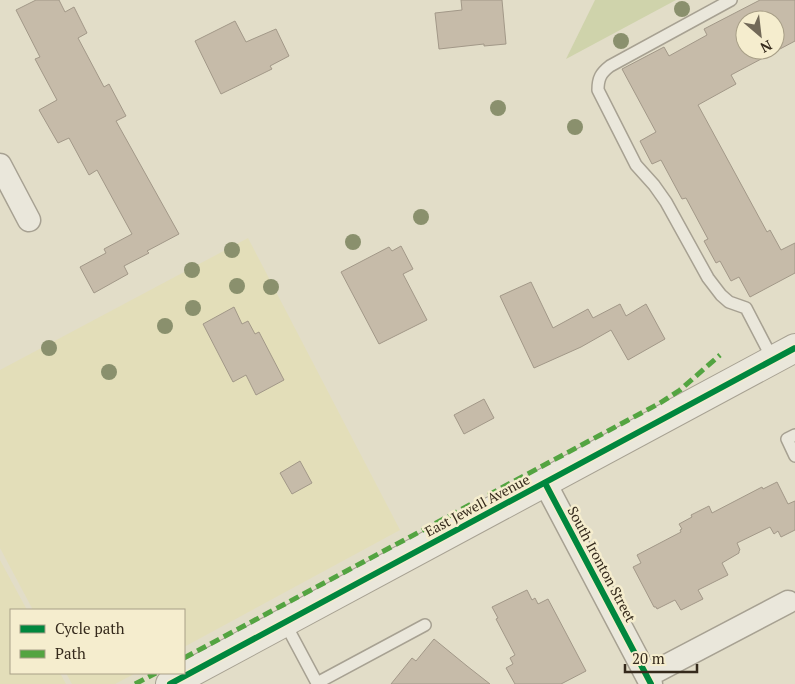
<svg xmlns="http://www.w3.org/2000/svg" width="795" height="684" viewBox="0 0 795 684" font-family="'PT Serif',serif">
<rect width="100%" height="100%" fill="#e2ddc8"/>
<path fill="#e3deb9" d="M248,238l152,292 -216,117v-37h-151l-33,-62v-178z
M0,560l27,50h-16v63h49l6,11h-66z
M66,673h70l-21,11h-43z"/>
<path fill="#cfd3ab" d="M595,0h81l-110,59z"/>
<path fill="#c6bba9" stroke="#a29888" fill-rule="evenodd" d="M36,0h23l6,12 9,-5 13,26 -9,5 26,49 5,-3 17,32 -10,5 63,113 -32,17 2,2 -25,13 4,8 -34,19 -14,-26 26,-14 -2,-4 28,-15 -35,-64 -8,5 -20,-37 -11,5 -19,-33 18,-10 -22,-41 5,-2 -24,-47z
M461,0h41l4,44 -22,2v-2l-45,5 -4,-36 27,-3z
M760,0h35v41l-64,34 5,9 -38,21 69,127 3,-2 11,20 14,-7v30l-45,24 -11,-20 -8,4 -11,-20 -4,2 -12,-22 4,-2 -22,-41 -4,1 -21,-39 -9,4 -12,-23 16,-9 -34,-63 42,-22 5,9 38,-21 -3,-6zM745,20h30v30h-30z
M235,21l11,21 30,-13 13,27 -19,10 2,3 -51,25 -26,-53z
M401,246l12,23 -10,5 24,46 -48,24 -38,-72 48,-25 3,4z
M531,282l22,46 35,-19 5,9 27,-14 6,12 20,-12 19,35 -37,21 -17,-30 -30,17 -47,21 -34,-72z
M234,307l8,17 6,-3 7,13 4,-2 25,48 -28,15 -10,-20 -13,7 -30,-58z
M484,399l10,19 -30,16 -10,-19z
M300,461l12,22 -20,11 -12,-21z
M777,482l11,22 7,-3v29l-14,7 -3,-6 -4,3 -4,-7 -33,16 3,7 -1,1v2l-17,10 6,12 -30,15 5,9 -22,11 -6,-10 -18,9 -1,-2h-2l-21,-40 8,-4 -4,-8 44,-23 -1,-2 2,-1 -3,-5 13,-7 -1,-2 18,-9 3,7 50,-26 1,2z
M527,590l5,10 3,-2 3,6 10,-5 38,72 -25,13h-46l-9,-16 7,-4 -3,-6 5,-3 -19,-36 2,-1 -6,-11z
M434,639l33,27 23,18h-99l21,-26 4,3z"/>
<g fill="none" stroke-linecap="round" stroke-linejoin="round">
<g stroke="#a7a192" stroke-width="14">
<path id="service" d="M731,0l-121,66c-9,7 -12,12 -12,24l38,75 18,20 12,17 42,76 13,17 8,7 17,6 27,52
M795,435l-8,4 8,17
M285,623l32,60 108,-58"/>
</g>
<g stroke="#a7a192" stroke-width="25">
<path id="minor" d="M0,165l29,55
M545,483l106,201
M647,676l141,-74"/>
</g>
<g stroke="#a7a192" stroke-width="30">
<path id="tertiary" d="M170,684l625,-336"/>
</g>
<use href="#service" stroke="#eae7db" stroke-width="11"/>
<use href="#minor" stroke="#eae7db" stroke-width="22"/>
<use href="#tertiary" stroke="#eae7db" stroke-width="28"/>
<path stroke="#53a441" stroke-width="5" stroke-dasharray="10 5" stroke-linecap="butt" d="M184,658l476,-255 20,-13 40,-35
M135,684l21,-11"/>
<g stroke="#f5edce" stroke-width="9">
<path id="cycleway" d="M545,483l106,201
M170,684l625,-336"/>
</g>
<use href="#cycleway" stroke="#00873e" stroke-width="6"/>
</g>
<g fill="#8a906d">
<circle cx="682" cy="9" r="8"/>
<circle cx="621" cy="41" r="8"/>
<circle cx="498" cy="108" r="8"/>
<circle cx="575" cy="127" r="8"/>
<circle cx="421" cy="217" r="8"/>
<circle cx="353" cy="242" r="8"/>
<circle cx="232" cy="250" r="8"/>
<circle cx="192" cy="270" r="8"/>
<circle cx="237" cy="286" r="8"/>
<circle cx="271" cy="287" r="8"/>
<circle cx="193" cy="308" r="8"/>
<circle cx="165" cy="326" r="8"/>
<circle cx="49" cy="348" r="8"/>
<circle cx="109" cy="372" r="8"/>
</g>
<g text-anchor="middle" dominant-baseline="central" stroke-width="5" stroke-linejoin="round" paint-order="stroke">
<g font-size="14" fill="#352a1c" stroke="#f5edce">
<text transform="translate(477 505) rotate(-28)">East Jewell Avenue</text>
<text transform="translate(602 564) rotate(62)">South Ironton Street</text>
</g>
</g>
<rect x="10" y="609" width="175" height="65" fill="#f5edce" stroke="#a89f87"/>
<rect x="20" y="625" width="25" height="8" fill="#00873e" stroke="#a89f87"/>
<text x="55" y="634" font-size="15" fill="#352a1c">Cycle path</text>
<rect x="20" y="650" width="25" height="8" fill="#53a441" stroke="#a89f87"/>
<text x="55" y="659" font-size="15" fill="#352a1c">Path</text>
<g transform="translate(760 35) rotate(152)"><circle r="24" fill="#f5edce" stroke="#a89f87"/>
<path d="M0-4L9 19L0 12L-9 19Z" fill="#726958"/>
<text y="-8" font-size="14" font-weight="bold" text-anchor="middle" fill="#352a1c">N</text>
</g>
<path d="M625 664v8h72v-8" fill="none" stroke="#352a1c" stroke-width="2.5"/>
<text x="632" y="664" font-size="15" fill="#352a1c" stroke="#f5edce" stroke-width="4" paint-order="stroke">20 m</text>
</svg>
